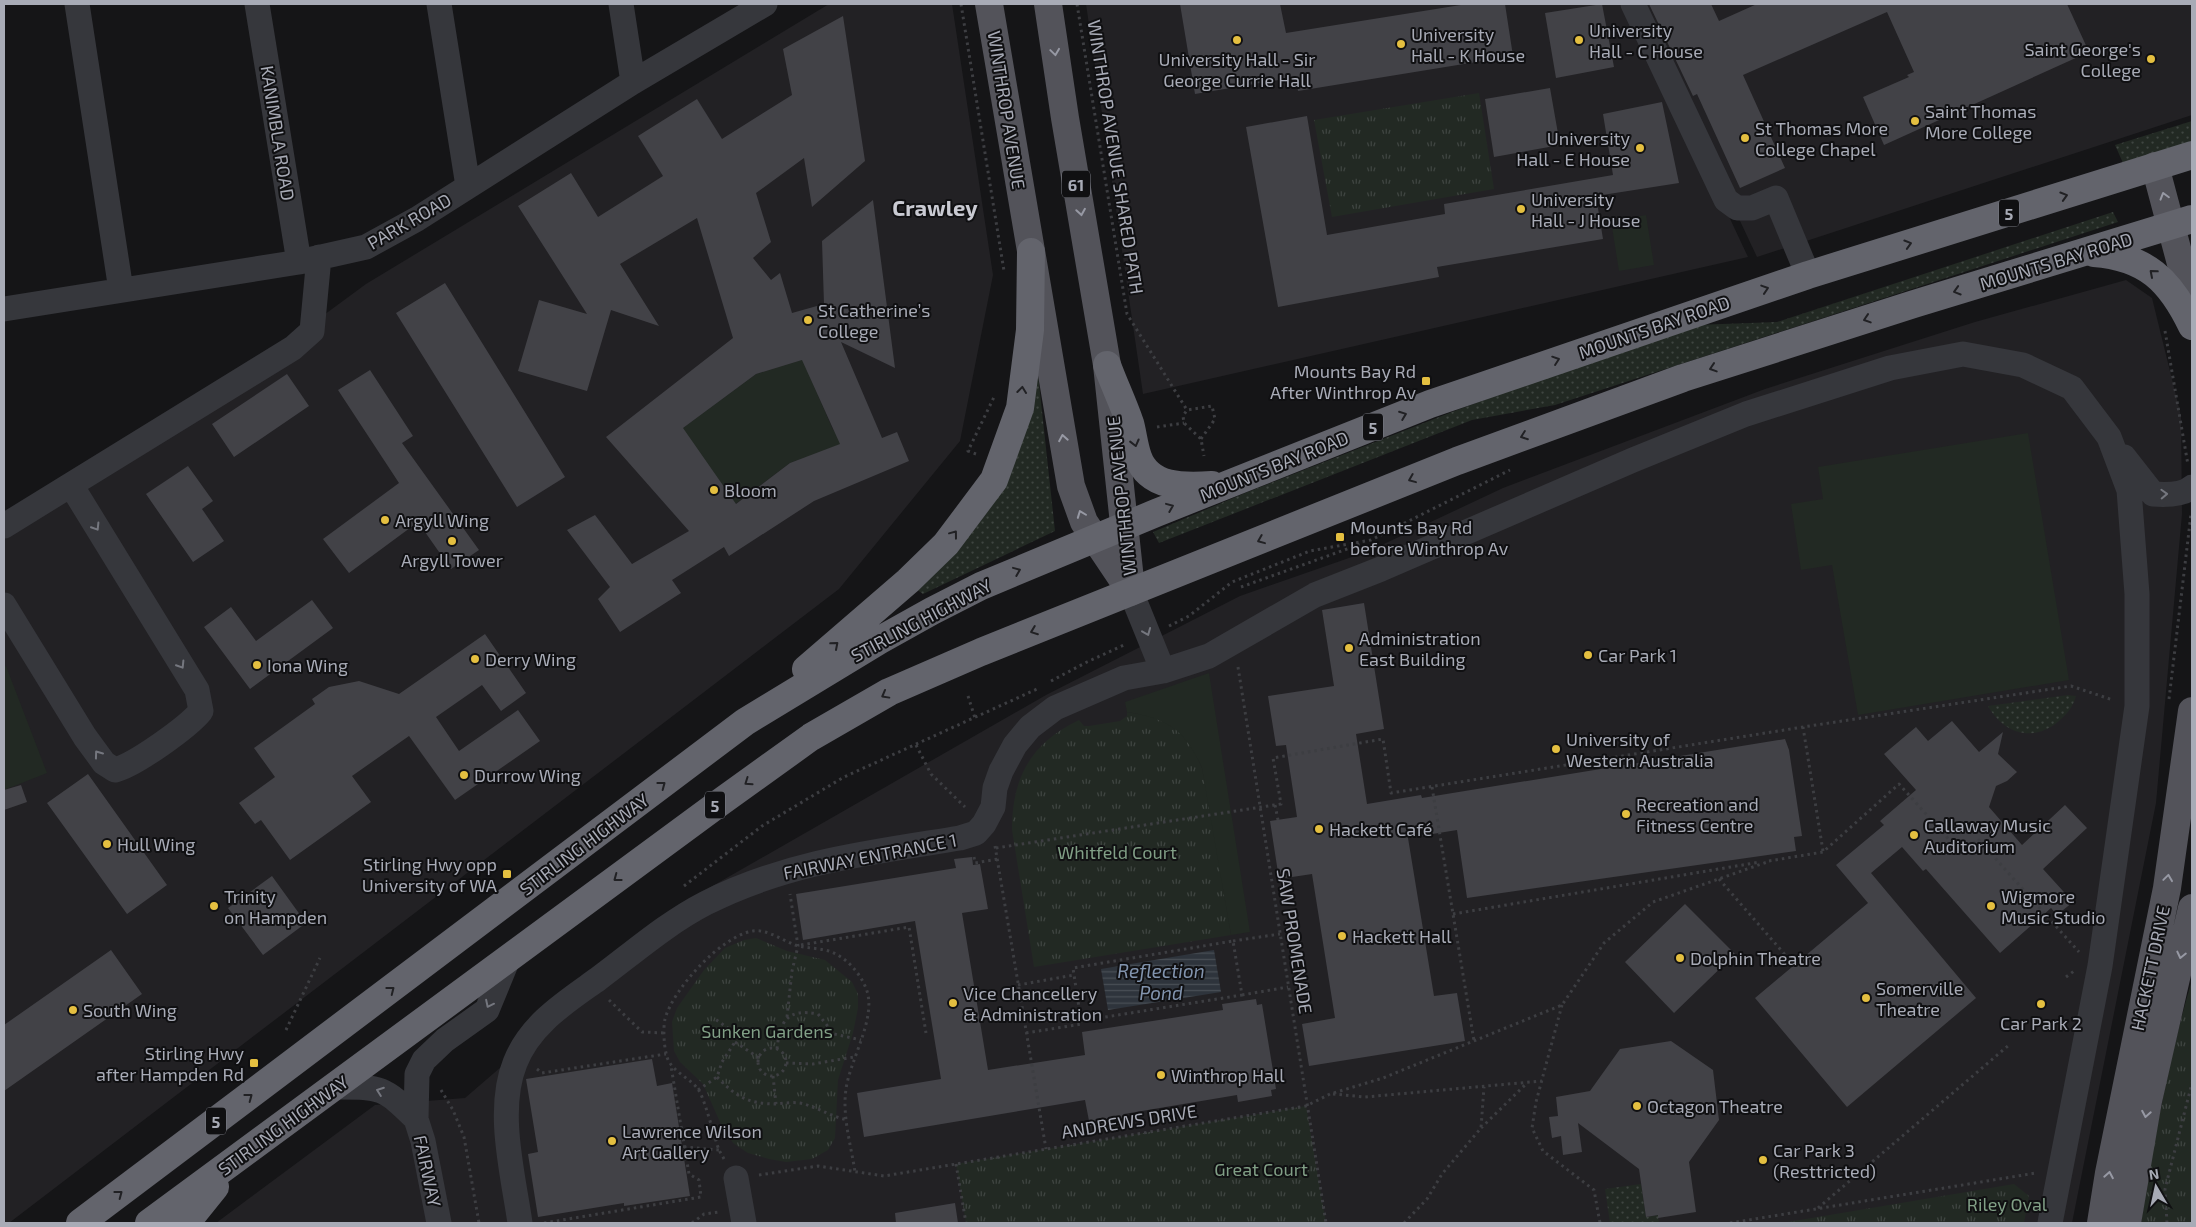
<svg xmlns="http://www.w3.org/2000/svg" width="2196" height="1227" viewBox="0 0 2196 1227" font-family="'Exo 2',sans-serif">
<defs>
<pattern id="grass-dots" width="8" height="8" patternUnits="userSpaceOnUse" patternTransform="scale(1.25)"><rect width="8" height="8" fill="#222923"/><path d="M2 2h.1M6 6h.1" fill="none" stroke="#3f4541" stroke-width="1.8" stroke-linecap="round"/></pattern>
<pattern id="park-tufts" width="24" height="20" patternUnits="userSpaceOnUse" patternTransform="scale(1.25)"><rect width="24" height="20" fill="#222923"/><path d="M3 7l-1-3M5 7V3M7 7l1-3M15 17l-1-3M17 17v-4M19 17l1-3" fill="none" stroke="#3f4541"/></pattern>
<pattern id="water-rules" width="6" height="5" patternUnits="userSpaceOnUse" patternTransform="scale(1.25)"><rect width="6" height="5" fill="#2e343c"/><path d="M0 2.5h6" fill="none" stroke="#494f56"/></pattern>
</defs>
<rect width="100%" height="100%" fill="#151517"/>
<path fill="#222124" d="M829,4h123l41,271 -33,166 -121,148 -830,634h-5v-707l290,-179 72,-53z
M1086,4h543l119,253 -605,137z
M1638,4h554v111l-435,142z
M2126,280l26,18 29,118 1,98 -26,289 -84,420h-1856l159,-118 90,-7 244,-210 337,-193 194,-99 129,-45 134,-63 262,-99 210,-67z"/>
<path fill="url(#grass-dots)" d="M2192,121v20l-69,22 -8,-18z
M2113,212l5,10 -563,183 -83,15 -313,123 -6,-11 92,-39 212,-83 191,-70 47,-15 82,-3z
M1036,356l19,175 -132,63 -7,-5 45,-43z
M2068,695l8,1c-3,11 -9,18 -17,25 -26,22 -55,13 -71,-15z
M1641,1184l5,33 12,-2 1,8h-49l-5,-34z"/>
<path fill="url(#park-tufts)" d="M1479,93l15,96 -162,28 -18,-97z
M1127,712l24,4 17,7 16,12 10,15 8,18 6,26 23,141 -197,32 -22,-137c0,-53 19,-87 67,-110l5,6h5l31,-5 7,-5z
M756,938l31,13 38,9 27,22 6,12v14l-5,25 -15,47 -3,58 -7,12 -16,9 -26,3 -17,-3 -21,-6 -15,-10 -13,-21 -17,-38 -23,-22 -6,-11 -2,-29 5,-14 27,-38 21,-22 19,-8z
M2192,980v243h-51c12,-79 28,-166 51,-243z
M1306,1106l20,117h-360l-10,-59z
M2014,1184l15,12 -5,27h-242z"/>
<path fill="#222923" d="M1646,215l8,50 -35,6 -8,-50z
M811,357v22l22,51 17,11 -60,22 -60,45 -58,-72 84,-62z
M2028,433l41,247 -211,35 -26,-150 -31,5 -10,-66 32,-5 -5,-32z
M6,666l41,107 -43,17v-123z
M1209,673l41,259 -19,3 -29,-167c-17,-38 -33,-49 -75,-56l-2,-10z"/>
<path fill="url(#water-rules)" d="M1214,950l7,42 -113,18 -7,-41z"/>
<path fill="#424247" fill-rule="evenodd" d="M1180,4h100l6,29 181,-29h38l8,52 -215,35 -2,-14 -101,17z
M1602,4l12,63 -58,11 -11,-65z
M1649,4h62l8,17 38,-17h310l22,48 -205,93 -21,-48 46,-20 -2,-2 7,-3 -27,-60 -144,63 42,93 -45,20 -43,-94 -4,2z
M843,16l22,145 -53,46 -8,-49 -48,35 15,49 -18,16 18,22 9,-7 12,40 32,-9 -2,-63 51,-41 22,168 -54,-26 41,96 15,-6 12,29 -95,40 -85,55 -5,-9 -52,33 9,13 -61,39 -22,-33 12,-12 -43,-57 28,-15 37,49 57,-33 -83,-94 127,-99 -36,-120 -77,46 39,62 -48,-16 -24,81 -69,-20 21,-71 48,14 -69,-108 53,-33 27,44 65,-41 -25,-40 59,-37 25,40 70,-44 -9,-46zM802,360l38,84 -50,19 -54,41 -53,-76 73,-54z
M1550,88l10,57 -66,12 -9,-58z
M1662,102l17,81 -83,13 7,43 -166,28 2,10 -161,30 -32,-180 61,-11 20,119 118,-21 -1,-10 169,-29 -10,-61z
M445,283l120,194 -48,30 -121,-194z
M370,370l43,66 -11,7 77,107 -28,19 -33,-47 -69,51 -26,-34 76,-56 -61,-93z
M287,374l22,32 -75,51 -22,-33z
M188,466l25,35 -11,8 22,32 -31,21 -47,-68z
M312,600l21,28 -83,61 -46,-62 27,-20 25,34z
M1364,603l20,126 -28,5 11,70 54,-9 1,3 363,-59 4,11 13,86 -8,1 2,14 -329,47 -10,-68 -49,8 26,158 23,-3 8,48 -156,25 -7,-42 33,-6 -23,-144 -33,5 -9,-58 27,-4 -11,-72 -10,1 -8,-50 66,-10 -12,-76z
M485,634l41,59 -25,18 -19,-26 -46,32 23,34 59,-41 22,31 -85,59 -46,-64 -57,40 19,26 -81,58 -29,-40 -6,4 -16,-21 36,-26 -21,-29 61,-44 -3,-5 17,-12 30,-6 40,13z
M1952,721l27,31 24,-20 -5,22 19,18 -10,9 -11,5 -7,21 33,38 43,-40 22,23 -44,41 30,33 -16,13 -6,-7 -51,45 -74,-84 -3,2 -21,-24 -31,26 105,125 -129,109 -92,-109 113,-95 -32,-38 48,-40 -4,-4 36,-31 -32,-36 32,-27 12,14z
M88,774l79,111 -40,29 -80,-111z
M21,785l6,17 -23,8v-20z
M972,857l1,8 7,-1 8,45 -26,4 26,157 97,-15 -3,-23 141,-22 -1,-6 34,-5 1,6 5,-1 14,85 -5,1 1,6 -34,6 -1,-7 -113,19 1,6 -35,6 -5,-26 -221,37 -7,-44 84,-14 -26,-158 -112,19 -7,-46 160,-26 -2,-9z
M272,876l34,47 -43,32 -35,-47z
M1685,904l50,50 -61,59 -49,-51z
M111,950l31,44 -138,97v-66z
M1671,1041l42,29 6,50 -30,42 7,50 -38,6v-3l-12,2 -7,-48 -61,-46 4,29 -19,3 -2,-19 -9,2 -3,-21 9,-1 -2,-19 34,-6 30,-42z
M652,1059l5,27 15,-3 18,113 -66,10v-3l-86,14 -10,-63 10,-2 -12,-73z
M955,1203l3,20h-62l-1,-10z"/>
<g fill="none" stroke-linecap="round" stroke-linejoin="round">
<path stroke="#3d3e42" stroke-width="3" stroke-dasharray="2.5 4" stroke-linecap="butt" d="M961,4l43,267
M1077,4l50,310 60,96
M2165,331l23,134
M1157,427l27,-4
M1201,439l14,-20 -3,-13 -25,4 -4,6 1,7 17,16 3,17
M976,454l-8,-3 27,-56
M1241,587l120,-43
M1169,626l20,-10 43,-34 78,-31 61,-11 139,-70
M1238,667l88,556
M1051,681l36,-19 39,-18
M968,696l7,22
M2169,699l22,-185
M916,745l15,29 34,33
M1432,787l42,254
M1275,805l3,15
M995,846l51,303
M996,848l285,-44 -8,-46 110,-19 8,54 412,-66
M1823,851l-20,-124 268,-41 42,14
M974,857l1,6 23,-4
M1769,861l54,-9 76,-68 63,70 16,-15 101,113
M1719,879l75,86
M684,886l78,-60 82,-49 193,-88
M1453,914l307,-52
M1233,941l47,-7
M801,945l108,-18 17,106
M2066,977l8,-6
M1018,985l56,-10
M1242,995l46,-8
M609,1000l33,32 23,1
M1562,1005l-26,97 -4,26 11,23 51,39 6,33
M787,1017l5,-46 6,-25 -8,-52
M286,1030l34,-72
M1026,1033l56,-9 -1,-3 161,-26 -9,-54 -160,27 8,53
M735,1042l24,16
M758 1062a14 14 0 1 1 28 0a14 14 0 1 1-28 0Z
M777,1049c3,-28 10,-41 41,-35l16,20 27,6
M786,1063l27,1 41,-7
M537,1069l5,4 124,-19
M773,1076l3,28
M717,1077c19,20 32,27 60,27 8,-1 16,-2 23,-1 17,4 30,13 47,17
M441,1090l12,20 11,27 15,86
M698,1090l19,-13 5,-15 13,-20 -3,-11 -17,-12
M1333,1094l32,3 177,-16
M1481,1128l46,-45
M684,1147l35,3
M724,1159l-5,-9c-5,-13 -14,-51 -21,-61 -10,-13 -29,-18 -32,-36 -2,-8 -3,-25 -1,-34 8,-30 56,-83 88,-88 14,-2 29,9 42,14 10,3 20,3 30,5 19,4 36,23 42,41 9,28 -17,69 -21,98 -4,27 5,56 9,83
M956,1164l10,59
M759,1175l59,-9 66,10 422,-70 24,-12 53,-16 179,-73 42,-62 49,-41 117,-41
M1818,1208l191,-163
M544,1223l157,-26 -2,-17 -10,-6 -18,-108
M692,1223l12,-9 15,-2
M1404,1223l23,-24 15,-25 39,-46 3,-41
M1730,1223l306,-50
M2167,1223l-2,-34 27,-106"/>
<path stroke="#36373c" stroke-width="25" d="M77,4l44,286
M257,4l42,258
M439,4l29,182
M621,4l12,78
M1633,4l93,196 11,8h15l24,-10 32,77
M4,309l295,-47 67,-15 51,-28 216,-137 132,-78
M2124,457l29,37c13,1 30,1 39,-7
M4,526l289,-178 19,-17 7,-74
M1131,592l32,79
M4,605l81,132 19,26 11,7c20,-5 73,-43 86,-59l-4,-21 -126,-205
M335,1087c45,0 48,-1 81,32
M736,1178l8,45
M439,1223l-16,-82 -7,-22 1,-45 7,-14 21,-20 42,-30 21,-51
M520,1223c-7,-49 -24,-113 -5,-160 15,-39 51,-61 83,-84 35,-26 69,-56 108,-76 80,-41 167,-51 254,-65l16,-5 8,-9 9,-17 2,-19 6,-17 14,-26 15,-18 25,-19 69,-30 39,-7 46,-15 106,-61 66,-26 252,-109 113,-46 144,-46 73,-14 60,11 49,23 37,49 20,53 8,104v112l-37,260 -50,257"/>
<path stroke="#53535a" stroke-width="28" d="M989,4l82,482 13,36 47,70
M1048,4l17,114 42,247 24,224
M2155,166l37,139
M2101,1223l8,-50 58,-285 25,-177
M2127,1223l21,-122 44,-193"/>
<path stroke="#63646c" stroke-width="28" d="M2094,253c52,4 76,27 98,73
M1107,365c7,19 16,38 23,58 3,11 4,23 8,34 11,31 46,30 74,28
M806,669l102,-88 38,-37 48,-64 26,-72 10,-78 1,-78
M80,1223l665,-501 135,-82 52,-29 49,-25 175,-73 274,-109 378,-129 384,-120
M149,1223l573,-422 89,-64 78,-45 92,-40 476,-191 226,-83 231,-74 278,-85
M186,1223l29,-36"/>
</g>
<defs><path id="oneway-chevron" d="M-2-3.5L2.5 0L-2 3.5" fill="none" stroke-width="1.6" stroke-linecap="round" stroke-linejoin="round" transform="scale(1.25)"/></defs>
<g stroke="#9799a4">
<use href="#oneway-chevron" transform="translate(1055 52) rotate(82)"/>
<use href="#oneway-chevron" transform="translate(2164 196) rotate(-106)"/>
<use href="#oneway-chevron" transform="translate(1081 212) rotate(81)"/>
<use href="#oneway-chevron" transform="translate(1063 438) rotate(-100)"/>
<use href="#oneway-chevron" transform="translate(1081 514) rotate(-111)"/>
<use href="#oneway-chevron" transform="translate(2168 878) rotate(-82)"/>
<use href="#oneway-chevron" transform="translate(2181 955) rotate(103)"/>
<use href="#oneway-chevron" transform="translate(2146 1114) rotate(100)"/>
<use href="#oneway-chevron" transform="translate(2109 1175) rotate(-80)"/>
</g>
<g stroke="#212124">
<use href="#oneway-chevron" transform="translate(2064 196) rotate(-17)"/>
<use href="#oneway-chevron" transform="translate(1908 244) rotate(-17)"/>
<use href="#oneway-chevron" transform="translate(2153 273) rotate(-139)"/>
<use href="#oneway-chevron" transform="translate(1765 289) rotate(-18)"/>
<use href="#oneway-chevron" transform="translate(1957 291) rotate(163)"/>
<use href="#oneway-chevron" transform="translate(1867 319) rotate(162)"/>
<use href="#oneway-chevron" transform="translate(1556 360) rotate(-19)"/>
<use href="#oneway-chevron" transform="translate(1713 368) rotate(162)"/>
<use href="#oneway-chevron" transform="translate(1022 390) rotate(-83)"/>
<use href="#oneway-chevron" transform="translate(1403 415) rotate(-21)"/>
<use href="#oneway-chevron" transform="translate(1524 436) rotate(160)"/>
<use href="#oneway-chevron" transform="translate(1135 443) rotate(76)"/>
<use href="#oneway-chevron" transform="translate(1412 479) rotate(158)"/>
<use href="#oneway-chevron" transform="translate(1170 507) rotate(-22)"/>
<use href="#oneway-chevron" transform="translate(954 534) rotate(-53)"/>
<use href="#oneway-chevron" transform="translate(1261 540) rotate(158)"/>
<use href="#oneway-chevron" transform="translate(1017 571) rotate(-22)"/>
<use href="#oneway-chevron" transform="translate(1034 631) rotate(159)"/>
<use href="#oneway-chevron" transform="translate(835 645) rotate(-41)"/>
<use href="#oneway-chevron" transform="translate(885 695) rotate(151)"/>
<use href="#oneway-chevron" transform="translate(748 782) rotate(145)"/>
<use href="#oneway-chevron" transform="translate(662 785) rotate(-37)"/>
<use href="#oneway-chevron" transform="translate(617 878) rotate(143)"/>
<use href="#oneway-chevron" transform="translate(391 990) rotate(-38)"/>
<use href="#oneway-chevron" transform="translate(249 1097) rotate(-37)"/>
<use href="#oneway-chevron" transform="translate(119 1194) rotate(-37)"/>
</g>
<g stroke="#75777f">
<use href="#oneway-chevron" transform="translate(2164 494) rotate(-2)"/>
<use href="#oneway-chevron" transform="translate(96 527) rotate(58)"/>
<use href="#oneway-chevron" transform="translate(1147 632) rotate(68)"/>
<use href="#oneway-chevron" transform="translate(181 665) rotate(58)"/>
<use href="#oneway-chevron" transform="translate(98 754) rotate(-126)"/>
<use href="#oneway-chevron" transform="translate(489 1004) rotate(116)"/>
<use href="#oneway-chevron" transform="translate(380 1091) rotate(-160)"/>
</g>
<g fill="#e4bf40" stroke="#101012" stroke-width="2">
<circle cx="1237" cy="40" r="5"/>
<circle cx="1579" cy="40" r="5"/>
<circle cx="1401" cy="44" r="5"/>
<circle cx="2151" cy="59" r="5"/>
<circle cx="1915" cy="121" r="5"/>
<circle cx="1745" cy="138" r="5"/>
<circle cx="1640" cy="148" r="5"/>
<circle cx="1521" cy="209" r="5"/>
<circle cx="808" cy="320" r="5"/>
<rect x="1421" y="376" width="10" height="10" rx="2.5"/>
<circle cx="714" cy="490" r="5"/>
<circle cx="385" cy="520" r="5"/>
<rect x="1335" y="532" width="10" height="10" rx="2.5"/>
<circle cx="452" cy="541" r="5"/>
<circle cx="1349" cy="648" r="5"/>
<circle cx="1588" cy="655" r="5"/>
<circle cx="475" cy="659" r="5"/>
<circle cx="257" cy="665" r="5"/>
<circle cx="1556" cy="749" r="5"/>
<circle cx="464" cy="775" r="5"/>
<circle cx="1626" cy="814" r="5"/>
<circle cx="1319" cy="829" r="5"/>
<circle cx="1914" cy="835" r="5"/>
<circle cx="107" cy="844" r="5"/>
<rect x="502" y="869" width="10" height="10" rx="2.5"/>
<circle cx="214" cy="906" r="5"/>
<circle cx="1991" cy="906" r="5"/>
<circle cx="1342" cy="936" r="5"/>
<circle cx="1680" cy="958" r="5"/>
<circle cx="1866" cy="998" r="5"/>
<circle cx="953" cy="1003" r="5"/>
<circle cx="2041" cy="1004" r="5"/>
<circle cx="73" cy="1010" r="5"/>
<rect x="249" y="1058" width="10" height="10" rx="2.5"/>
<circle cx="1161" cy="1075" r="5"/>
<circle cx="1637" cy="1106" r="5"/>
<circle cx="612" cy="1141" r="5"/>
<circle cx="1763" cy="1160" r="5"/>
</g>
<g text-anchor="middle" dominant-baseline="central" stroke-width="4" stroke-linejoin="round" paint-order="stroke">
<g fill="#101012" stroke="#7a7c85" stroke-width="1">
<rect x="1062" y="170.5" width="28" height="27" rx="4"/>
<rect x="1999" y="199.5" width="20" height="27" rx="4"/>
<rect x="1363" y="413.5" width="20" height="27" rx="4"/>
<rect x="705" y="791.5" width="20" height="27" rx="4"/>
<rect x="206" y="1107.5" width="20" height="27" rx="4"/>
</g>
<g font-size="16" font-weight="bold" fill="#a8abb6">
<text x="1076" y="184">61</text>
<text x="2009" y="213">5</text>
<text x="1373" y="427">5</text>
<text x="715" y="805">5</text>
<text x="216" y="1121">5</text>
</g>
<g font-size="18" fill="#a8abb6" stroke="#101012" text-anchor="start">
<text x="1589" y="30">University<tspan x="1589" dy="21">Hall - C House</tspan></text>
<text x="1411" y="34">University<tspan x="1411" dy="21">Hall - K House</tspan></text>
<text x="2141" y="49" text-anchor="end">Saint George's<tspan x="2141" dy="21">College</tspan></text>
<text x="1237" y="59" text-anchor="middle">University Hall - Sir<tspan x="1237" dy="21">George Currie Hall</tspan></text>
<text x="1925" y="111">Saint Thomas<tspan x="1925" dy="21">More College</tspan></text>
<text x="1755" y="128">St Thomas More<tspan x="1755" dy="21">College Chapel</tspan></text>
<text x="1630" y="138" text-anchor="end">University<tspan x="1630" dy="21">Hall - E House</tspan></text>
<text x="1531" y="199">University<tspan x="1531" dy="21">Hall - J House</tspan></text>
<text x="818" y="310">St Catherine’s<tspan x="818" dy="21">College</tspan></text>
<text x="1416" y="371" text-anchor="end">Mounts Bay Rd<tspan x="1416" dy="21">After Winthrop Av</tspan></text>
<text x="724" y="490">Bloom</text>
<text x="395" y="520">Argyll Wing</text>
<text x="1350" y="527">Mounts Bay Rd<tspan x="1350" dy="21">before Winthrop Av</tspan></text>
<text x="452" y="560" text-anchor="middle">Argyll Tower</text>
<text x="1359" y="638">Administration<tspan x="1359" dy="21">East Building</tspan></text>
<text x="1598" y="655">Car Park 1</text>
<text x="485" y="659">Derry Wing</text>
<text x="267" y="665">Iona Wing</text>
<text x="1566" y="739">University of<tspan x="1566" dy="21">Western Australia</tspan></text>
<text x="474" y="775">Durrow Wing</text>
<text x="1636" y="804">Recreation and<tspan x="1636" dy="21">Fitness Centre</tspan></text>
<text x="1924" y="825">Callaway Music<tspan x="1924" dy="21">Auditorium</tspan></text>
<text x="1329" y="829">Hackett Café</text>
<text x="117" y="844">Hull Wing</text>
<text x="497" y="864" text-anchor="end">Stirling Hwy opp<tspan x="497" dy="21">University of WA</tspan></text>
<text x="224" y="896">Trinity<tspan x="224" dy="21">on Hampden</tspan></text>
<text x="2001" y="896">Wigmore<tspan x="2001" dy="21">Music Studio</tspan></text>
<text x="1352" y="936">Hackett Hall</text>
<text x="1690" y="958">Dolphin Theatre</text>
<text x="1876" y="988">Somerville<tspan x="1876" dy="21">Theatre</tspan></text>
<text x="963" y="993">Vice Chancellery<tspan x="963" dy="21">&amp; Administration</tspan></text>
<text x="83" y="1010">South Wing</text>
<text x="2041" y="1023" text-anchor="middle">Car Park 2</text>
<text x="244" y="1053" text-anchor="end">Stirling Hwy<tspan x="244" dy="21">after Hampden Rd</tspan></text>
<text x="1171" y="1075">Winthrop Hall</text>
<text x="1647" y="1106">Octagon Theatre</text>
<text x="622" y="1131">Lawrence Wilson<tspan x="622" dy="21">Art Gallery</tspan></text>
<text x="1773" y="1150">Car Park 3<tspan x="1773" dy="21">(Resttricted)</tspan></text>
</g>
<g font-size="18" fill="#a8abb6" stroke="#101012">
<text transform="translate(1007 110) rotate(81)">WINTHROP AVENUE</text>
<text transform="translate(278 133) rotate(81)">KANIMBLA ROAD</text>
<text transform="translate(1116 157) rotate(81)">WINTHROP AVENUE SHARED PATH</text>
<text transform="translate(409 221) rotate(-30)">PARK ROAD</text>
<text transform="translate(2056 261) rotate(-17)">MOUNTS BAY ROAD</text>
<text transform="translate(1654 327) rotate(-19)">MOUNTS BAY ROAD</text>
<text transform="translate(1274 466) rotate(-22)">MOUNTS BAY ROAD</text>
<text transform="translate(1121 496) rotate(-96)">WINTHROP AVENUE</text>
<text transform="translate(921 620) rotate(-28)">STIRLING HIGHWAY</text>
<text transform="translate(584 844) rotate(-37)">STIRLING HIGHWAY</text>
<text transform="translate(870 856) rotate(-11)">FAIRWAY ENTRANCE 1</text>
<text transform="translate(1295 941) rotate(81)">SAW PROMENADE</text>
<text transform="translate(2150 968) rotate(-78)">HACKETT DRIVE</text>
<text transform="translate(1129 1121) rotate(-9)">ANDREWS DRIVE</text>
<text transform="translate(283 1125) rotate(-36)">STIRLING HIGHWAY</text>
<text transform="translate(428 1171) rotate(78)">FAIRWAY</text>
</g>
<g font-size="18" fill="#819f86" stroke="#101012">
<text x="1117" y="852">Whitfeld Court</text>
<text x="767" y="1031">Sunken Gardens</text>
<text x="1261" y="1169">Great Court</text>
<text x="2007" y="1204">Riley Oval</text>
</g>
<g font-size="19" font-style="italic" fill="#8294ae" stroke="#101012">
<text x="1161" y="970">Reflection<tspan x="1161" dy="22">Pond</tspan></text>
</g>
<g font-size="22" font-weight="bold" fill="#c9cad2" stroke="#101012">
<text x="935" y="207">Crawley</text>
</g>
</g>
<rect width="2196" height="1227" fill="none" stroke="#a8abb6" stroke-width="10"/>
<g transform="translate(2156 1187) rotate(351)" stroke="#101012" stroke-width="4" paint-order="stroke">
<path d="M0-4L9 19L0 12L-9 19Z" fill="#a8abb6"/>
<text y="-8" font-size="14" font-weight="bold" text-anchor="middle" fill="#a8abb6">N</text>
</g>
</svg>
